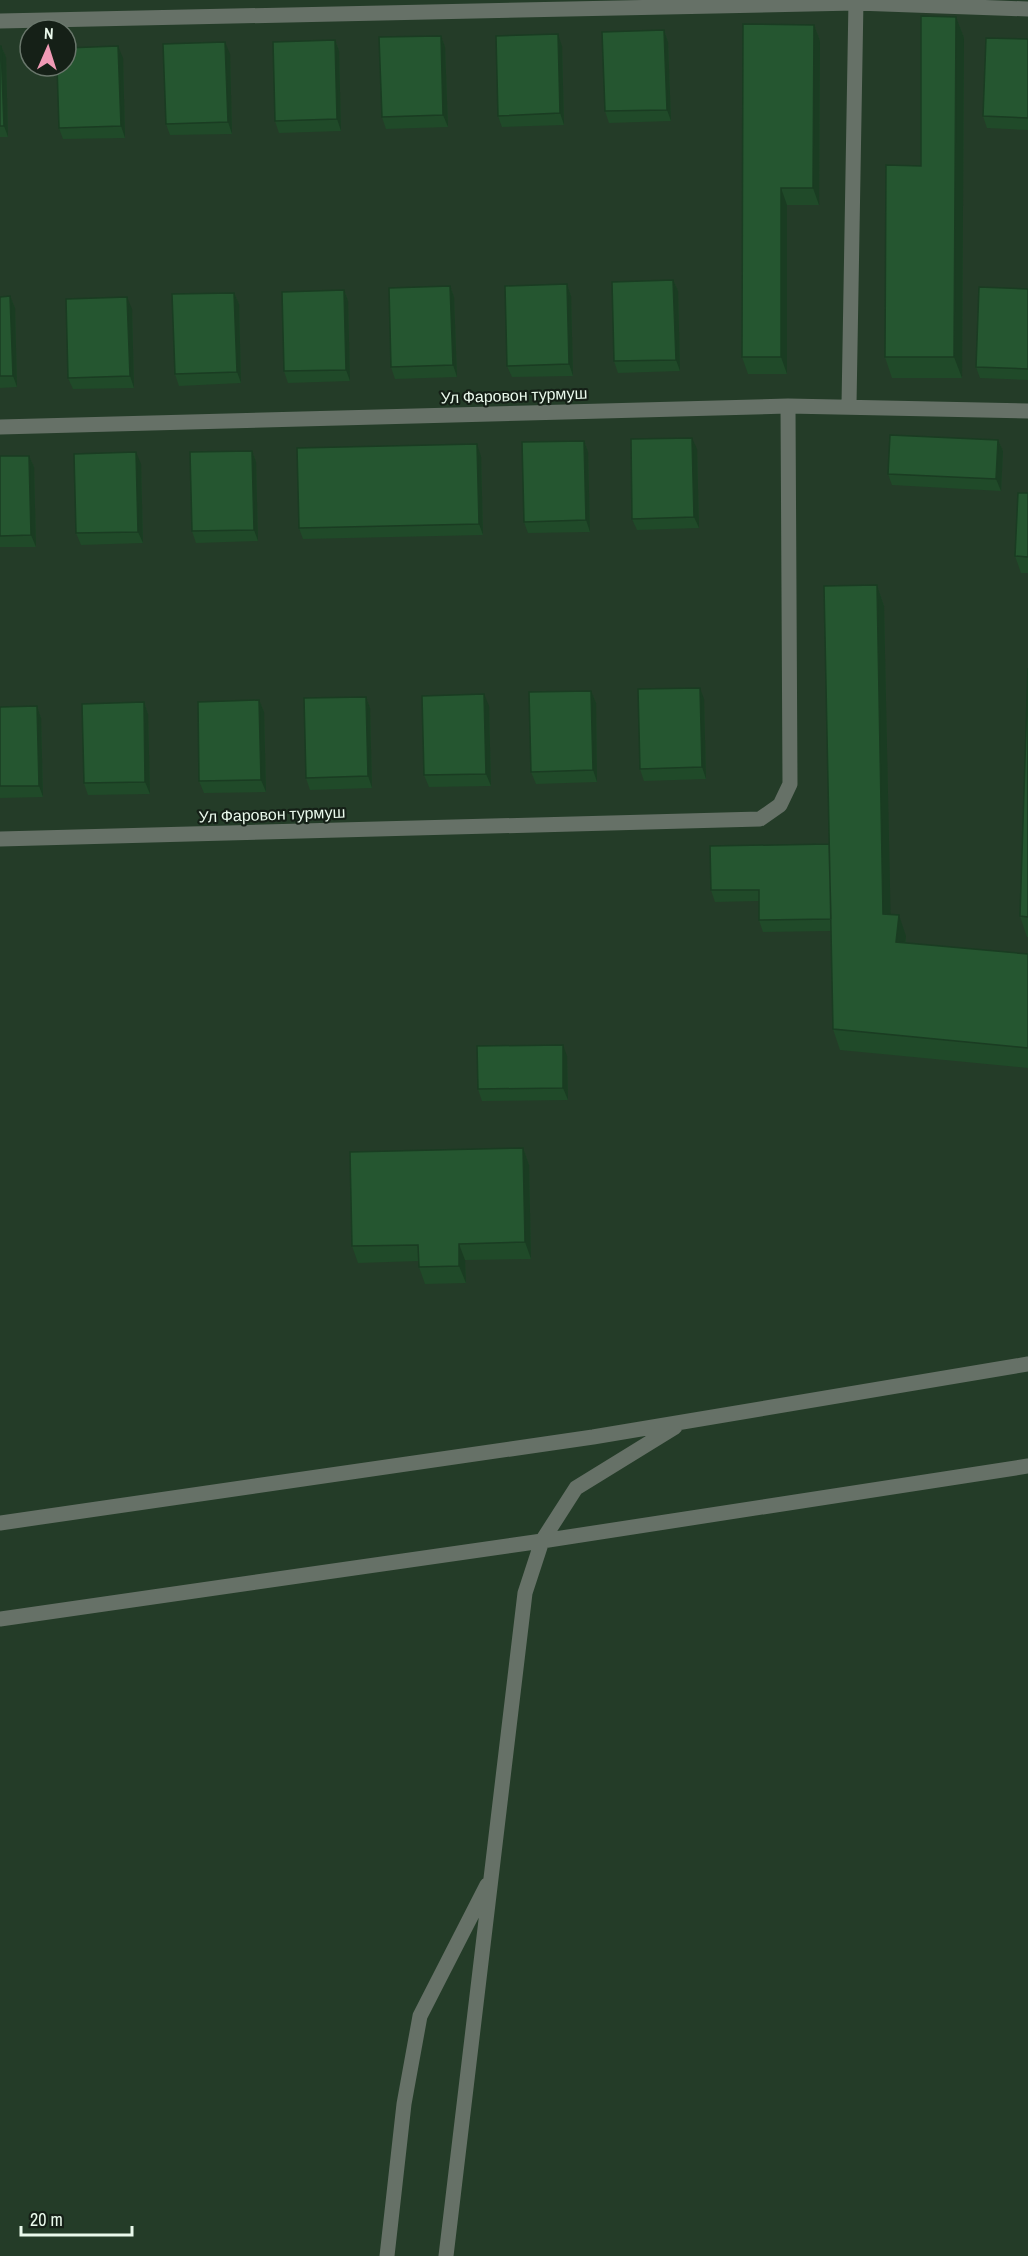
<svg xmlns="http://www.w3.org/2000/svg" width="1028" height="2256" viewBox="0 0 1028 2256" font-family="'Archivo Narrow',sans-serif">
<rect width="100%" height="100%" fill="#243c28"/>
<g fill="none" stroke-linecap="round" stroke-linejoin="round">
<path stroke="#667167" stroke-width="15" d="M0,21l856,-18 172,6
M849,405l7,-405
M0,427l788,-21 240,5
M0,839l760,-20 20,-14 10,-21 -2,-378
M0,1523l593,-86 435,-73
M0,1619l542,-78 486,-75
M387,2256l17,-152 16,-88 67,-131
M446,2256l79,-663 17,-52 34,-53 99,-61"/>
</g>
<path fill="#204a29" d="M956,17l8,21 -2,340h-70l-7,-21 36,-191z
M814,25l6,16 -1,164h-32v169h-39l-6,-17z
M664,30l4,12 3,79 -62,2 -4,-12z
M441,36l4,11 3,80 -62,2 -4,-12z
M1028,39v91l-41,-2 -4,-12z
M335,40l4,11 2,80 -62,2 -4,-12z
M0,46h1l5,11 2,80h-8z
M562,46l2,79 -62,2 -4,-11z
M230,54l2,80 -62,1 -4,-11z
M123,58l2,80 -62,1 -4,-11z
M673,280l5,11 2,80 -62,2 -4,-12z
M567,284l4,12 2,80 -61,1 -5,-11z
M450,286l4,11 3,80 -62,2 -4,-12z
M1028,289v91l-48,-2 -4,-11z
M344,290l4,11 2,80 -62,2 -4,-12z
M234,293l5,11 2,79 -62,3 -4,-12z
M10,296l5,12 2,79 -17,1v-91z
M132,309l2,79 -61,1 -5,-11z
M998,440l5,11 -2,40 -109,-6 -4,-11z
M584,441l4,11 2,80 -62,1 -4,-11z
M697,449l2,79 -62,2 -5,-11z
M252,451l4,11 2,79 -62,2 -4,-12z
M0,456h29l5,11 2,80h-36z
M481,456l2,79 -180,4 -4,-11z
M141,464l2,79 -62,2 -5,-12z
M1028,493v80h-7l-6,-17z
M877,585l7,21 6,308 16,22v7l122,11v114l-188,-18 -7,-21 -2,-98 -68,1 -4,-12v-19l-44,1 -4,-12 118,-46z
M1028,668v269h-1l-7,-21z
M591,691l5,12 1,79 -61,2 -5,-12z
M366,697l4,11 2,80 -62,2 -4,-12z
M704,699l2,80 -62,2 -4,-12z
M259,700l5,12 2,80 -62,1 -5,-12z
M144,702l4,12 2,80 -62,1 -4,-12z
M37,706l4,12 2,79 -43,1v-91z
M489,706l2,80 -62,1 -5,-12z
M567,1056l1,44 -86,1 -4,-12z
M523,1148l6,17 2,94 -66,1 1,23 -41,1 -6,-17v-6l-61,2 -6,-17z"/>
<path fill="#1a3c22" d="M956,17l8,21 -2,340 -8,-21z
M814,25l6,16 -1,164 -6,-17z
M664,30l4,12 3,79 -4,-11z
M558,34l4,12 2,79 -4,-12z
M441,36l4,11 3,80 -5,-12z
M335,40l4,11 2,80 -4,-12z
M225,42l5,12 2,80 -4,-12z
M1,46l5,11 2,80 -4,-11z
M118,46l5,12 2,80 -4,-12z
M781,188l6,17v169l-6,-17z
M673,280l5,11 2,80 -4,-11z
M567,284l4,12 2,80 -4,-12z
M450,286l4,11 3,80 -4,-12z
M344,290l4,11 2,80 -4,-11z
M234,293l5,11 2,79 -4,-11z
M10,296l5,12 2,79 -4,-11z
M127,297l5,12 2,79 -4,-12z
M692,438l5,11 2,79 -5,-11z
M998,440l5,11 -2,40 -5,-12z
M584,441l4,11 2,80 -4,-12z
M477,444l4,12 2,79 -4,-11z
M252,451l4,11 2,79 -4,-11z
M136,452l5,12 2,79 -5,-11z
M29,456l5,11 2,80 -5,-12z
M877,585l7,21 7,328 -8,-20z
M700,688l4,11 2,80 -4,-12z
M591,691l5,12 1,79 -4,-12z
M484,694l5,12 2,80 -5,-12z
M366,697l4,11 2,80 -4,-12z
M259,700l5,12 2,80 -5,-12z
M144,702l4,12 2,80 -5,-12z
M37,706l4,12 2,79 -4,-11z
M899,915l7,21 -2,27 -8,-21z
M563,1045l4,11 1,44 -5,-12z
M523,1148l6,17 2,94 -6,-17z
M459,1244l6,16 1,23 -7,-17z"/>
<path fill="#255630" stroke="#1a3c22" stroke-width="1.5" d="M921,16l35,1 -2,340h-69l1,-192 35,1z
M743,24l71,1 -1,163h-32v169h-39z
M664,30l3,80 -62,1 -3,-79z
M558,34l2,79 -62,3 -2,-80z
M441,36l2,79 -61,2 -3,-80z
M986,38l42,1v79l-45,-2z
M335,40l2,79 -62,2 -2,-79z
M225,42l3,80 -62,2 -3,-80z
M0,46h1l3,80h-4z
M118,46l3,80 -62,2 -2,-62h9v-18z
M673,280l3,80 -62,1 -2,-79z
M567,284l2,80 -62,2 -2,-80z
M450,286l3,79 -62,2 -2,-79z
M979,287l49,2v80l-52,-2z
M344,290l2,80 -62,1 -2,-79z
M234,293l3,79 -62,2 -3,-80z
M10,296l3,80h-13v-79z
M127,297l3,79 -62,2 -2,-79z
M890,435l108,5 -2,39 -108,-5z
M692,438l2,79 -62,2 -1,-80z
M584,441l2,79 -62,2 -2,-80z
M477,444l2,80 -180,4 -2,-80z
M252,451l2,79 -62,1 -2,-79z
M136,452l2,80 -62,1 -2,-79z
M0,456h29l2,79 -31,1z
M1018,493h10v64l-13,-1z
M877,585l6,329 16,1 -3,27 132,12v94l-195,-19 -9,-443z
M1028,668v249l-8,-1z
M700,688l2,79 -62,2 -2,-80z
M591,691l2,79 -62,2 -2,-80z
M484,694l2,80 -62,1 -2,-79z
M366,697l2,79 -62,2 -2,-80z
M259,700l2,80 -62,1 -1,-79z
M144,702l1,80 -61,1 -2,-79z
M37,706l2,80h-39v-79z
M829,844l2,75 -72,1v-30h-48l-1,-44z
M563,1045v43l-85,1 -1,-43z
M523,1148l2,94 -66,2v22l-40,1 -1,-22 -66,1 -2,-94z"/>
<g text-anchor="middle" dominant-baseline="central" stroke-width="4.5" stroke-linejoin="round" paint-order="stroke">
<g font-size="16" fill="#eaf9ec" stroke="#152017">
<text transform="translate(514 395) rotate(-2)">Ул Фаровон турмуш</text>
<text transform="translate(272 814) rotate(-2)">Ул Фаровон турмуш</text>
</g>
</g>
<g transform="translate(48 48) rotate(3)"><circle r="28" fill="#152017" stroke="#6a776c" stroke-width="1.5"/>
<path d="M0-4.5L10 22L0 15L-10 22Z" fill="#f09ab5"/>
<text y="-9" font-size="16" font-weight="bold" text-anchor="middle" fill="#eaf9ec">N</text>
</g>
<path d="M21 2226v9h111v-9" fill="none" stroke="#eaf9ec" stroke-width="3"/>
<text x="30" y="2226" font-size="18" fill="#eaf9ec" stroke="#152017" stroke-width="4.5" paint-order="stroke">20 m</text>
</svg>
